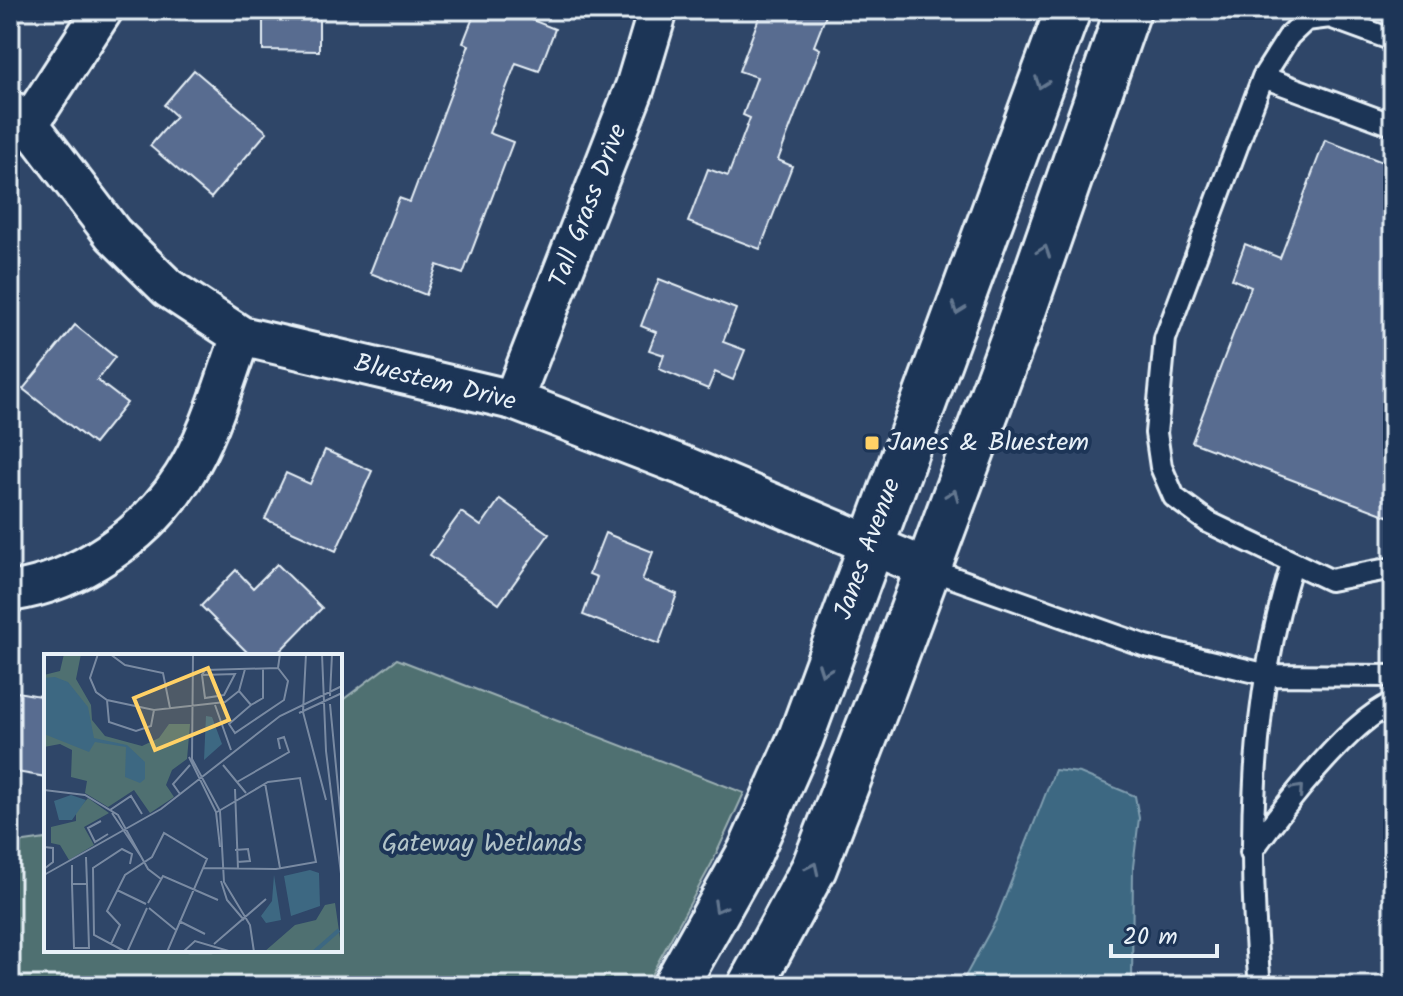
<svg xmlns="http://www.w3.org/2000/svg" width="1403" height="996" viewBox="0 0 1403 996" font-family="Kalam,sans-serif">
<rect width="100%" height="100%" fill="#2f4668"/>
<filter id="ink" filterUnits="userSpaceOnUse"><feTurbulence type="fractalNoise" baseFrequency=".0125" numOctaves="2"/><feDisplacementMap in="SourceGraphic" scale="16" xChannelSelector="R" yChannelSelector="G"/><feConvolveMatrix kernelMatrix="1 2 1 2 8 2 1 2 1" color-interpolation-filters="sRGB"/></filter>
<g filter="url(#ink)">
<path fill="#4f7071" stroke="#9cb0b4" stroke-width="2" d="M397,659l347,134 -32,70 -67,123h-635v-142l36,-5v111h294v-248z"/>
<path fill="#3d6882" stroke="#819fb1" stroke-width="2" d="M1055,770l25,3 55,23 4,22 -6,49 -1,119h-172l36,-66z"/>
<path fill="#586c90" stroke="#e8f1f8" stroke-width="2" d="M263,10h56v41l-56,-1z
M476,10h59l-3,10 23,9 -16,42 -23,-8 -27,70 24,9 -50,132 -26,-9 -11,30 -56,-22 29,-75 11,4 59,-157 -6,-2z
M762,10h66l-14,36 6,3 -42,111 14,6 -32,83 -72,-27 20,-53 20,7 22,-58 -7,-3 14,-38 -18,-6z
M194,70l73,62 -56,66 -61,-52 26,-30 -12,-11z
M1325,140l68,26v352l-201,-76 59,-155 -19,-8 13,-35 35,14z
M659,279l77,30 -13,33 22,8 -12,30 -18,-8 -7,17 -49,-20 5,-14 -15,-5 7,-18 -15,-6z
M75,325l40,32 -18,23 30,23 -33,41 -71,-55z
M325,450l47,21 -36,80 -71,-32 21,-46 24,11z
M500,499l49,35 -50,70 -69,-49 31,-43 20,14z
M605,533l48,19 -11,28 35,14 -18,50 -76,-29 14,-38 -8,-3z
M277,564l45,44 -47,48h-24l-50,-50 35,-36 17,18z
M17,692l29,5v80l-36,-6v-54z"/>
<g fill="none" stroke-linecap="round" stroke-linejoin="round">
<g stroke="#e8f1f8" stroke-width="26">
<path id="lane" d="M1393,40l-63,-23 -24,3 -17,16 -26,41 -98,262 -9,94 5,34 13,30 34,25 122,58 63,-12
M1263,77l130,48
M926,568l220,78 122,29 125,1
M1251,852c29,-40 97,-130 142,-149
M1260,986c-14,-138 -9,-289 32,-422"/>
</g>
<g stroke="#e8f1f8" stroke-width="44">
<path id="street" d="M10,110l19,14 84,110 55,54 73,48 272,64 176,68 237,100
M29,124l74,-114
M513,400l122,-313 23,-77
M10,592c69,-10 136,-57 173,-115 27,-42 41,-95 58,-141"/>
</g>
<g stroke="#e8f1f8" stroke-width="50">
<path id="secondary" d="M675,986l75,-134 51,-115 267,-727
M750,986l64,-118 69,-178 134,-361 111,-319"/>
</g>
<use href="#lane" stroke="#1d3557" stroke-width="20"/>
<use href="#street" stroke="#1d3557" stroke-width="38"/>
<use href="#secondary" stroke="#1d3557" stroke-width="44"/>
</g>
<defs><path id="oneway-chevron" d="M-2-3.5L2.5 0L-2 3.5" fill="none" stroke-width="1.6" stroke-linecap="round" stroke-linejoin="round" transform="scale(2)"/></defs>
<g stroke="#64778f">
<use href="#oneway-chevron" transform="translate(1041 83) rotate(110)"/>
<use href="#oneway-chevron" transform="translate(1044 251) rotate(-71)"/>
<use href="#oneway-chevron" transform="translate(958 309) rotate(110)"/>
<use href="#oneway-chevron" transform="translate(953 495) rotate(-69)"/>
<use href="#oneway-chevron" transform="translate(824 670) rotate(110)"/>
<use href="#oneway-chevron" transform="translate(1298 790) rotate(-48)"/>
<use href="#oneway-chevron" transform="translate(813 868) rotate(-65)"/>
<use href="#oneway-chevron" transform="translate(719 907) rotate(119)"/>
</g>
</g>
<rect fill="#ffd166" stroke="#1d3557" stroke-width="3" x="864" y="435" width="16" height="16" rx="4"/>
<g text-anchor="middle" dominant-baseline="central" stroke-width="8" stroke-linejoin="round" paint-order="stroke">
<g font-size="26" fill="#e8f1f8" stroke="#1d3557">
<text transform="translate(589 206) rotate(-69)">Tall Grass Drive</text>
<text transform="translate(435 383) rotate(14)">Bluestem Drive</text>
<text transform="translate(868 549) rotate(-70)">Janes Avenue</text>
</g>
<g font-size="26" fill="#e8f1f8" stroke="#1d3557" text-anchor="start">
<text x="888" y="443">Janes &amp; Bluestem</text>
</g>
<g font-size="26" fill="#b2c4c9" stroke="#1d3557">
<text x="482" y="844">Gateway Wetlands</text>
</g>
</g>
<g transform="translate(44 654)">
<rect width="298" height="298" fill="#2f4668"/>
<path d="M20,0h17l-5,25 15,26 1,15 13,16 37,10 17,-8 10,-14h21l-3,35 -15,11 -6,15 8,12 -24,16 -16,-23 -26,17 -23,-14 2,-12 -16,-4 1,-27 -12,-6 -16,3v-72l16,-4zM44,144l21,15 -25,14 10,18 -25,15 -9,-15 -9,-2v-16l25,-6v-9zM291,249l7,49h-78l31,-27 21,-5 9,-15z" fill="#4f7071"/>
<path d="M11,23l13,5 20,25 6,31 33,7 18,17v17l-5,4 -15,-6 1,-30 -31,-5 -6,10 -45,-18v-56zM162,62l6,1 10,27 -18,16zM27,141l15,5 -14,20h-13l-5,-19zM266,216l9,3 1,33 -29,10 -7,-40zM230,221l7,45 -15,3 -5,-7 11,-15z" fill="#3d6882"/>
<path fill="none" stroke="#3d6882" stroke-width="4" d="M270,298l25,-22"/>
<path fill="none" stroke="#798aa2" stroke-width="2" d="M54,0l-8,24 6,14 11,8 47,10 71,-8 14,-11 6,-22M66,0l15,11 38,8 7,35M149,0l-1,105 28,52 4,71 26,43 4,27M262,0l-3,58 23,88M278,0l4,97 16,131M191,20l-11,21 -19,3 -3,-23zM158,21l3,-5 73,-2 2,-14M195,37l12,14 -22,19 6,9 49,-33 4,-19 -10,-13M286,42l2,-42M63,46l2,22 27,9 15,-5 3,-16M286,50l12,125M171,51l16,45M207,51l12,-7v-29M255,59l43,-20M145,103l27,55 4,35M179,111l23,28M193,128l52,-30 -5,-15 -6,2 2,10M221,129l15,85M191,135l3,80M0,136l41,5 33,20 30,54 13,10M136,140l-7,-10 17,-19M66,156l21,-14 11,18M68,159l30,45M57,167l-13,7 7,14 13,-8M0,193l9,1v14l-9,7M191,196l13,-1 2,12 -13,1M28,211v19h15l-1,-27M159,214l73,1 40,-7 -16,-84 -32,4 -51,30M0,221l117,-66 119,-93 62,-30M177,227l6,19 17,20M28,230l2,64h15l-2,-64M73,236l29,14M104,249l15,-27 55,24M105,254l28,23M135,267l26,13M67,290l9,-19 -13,-14 18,-36 27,-18 12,-24 43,26 -40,93M170,290l52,-45M82,298l-32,-17 -1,-67 29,-19 10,5 -2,10M83,298l20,-44M139,298l12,-11 37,11"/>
<path fill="#ffd166" fill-opacity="0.15" stroke="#ffd166" stroke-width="4" d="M164,14l21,52 -74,30 -21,-52z"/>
<rect width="298" height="298" fill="none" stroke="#e8f1f8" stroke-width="4"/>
</g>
<rect width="1403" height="996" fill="none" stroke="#1d3557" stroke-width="40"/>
<rect x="20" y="20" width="1363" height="956" fill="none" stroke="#e8f1f8" stroke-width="3" filter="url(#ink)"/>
<path d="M1111 944v12h106v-12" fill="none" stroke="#e8f1f8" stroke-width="4"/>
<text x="1123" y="944" font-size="24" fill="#e8f1f8" stroke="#1d3557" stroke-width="6" paint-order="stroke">20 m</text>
</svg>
